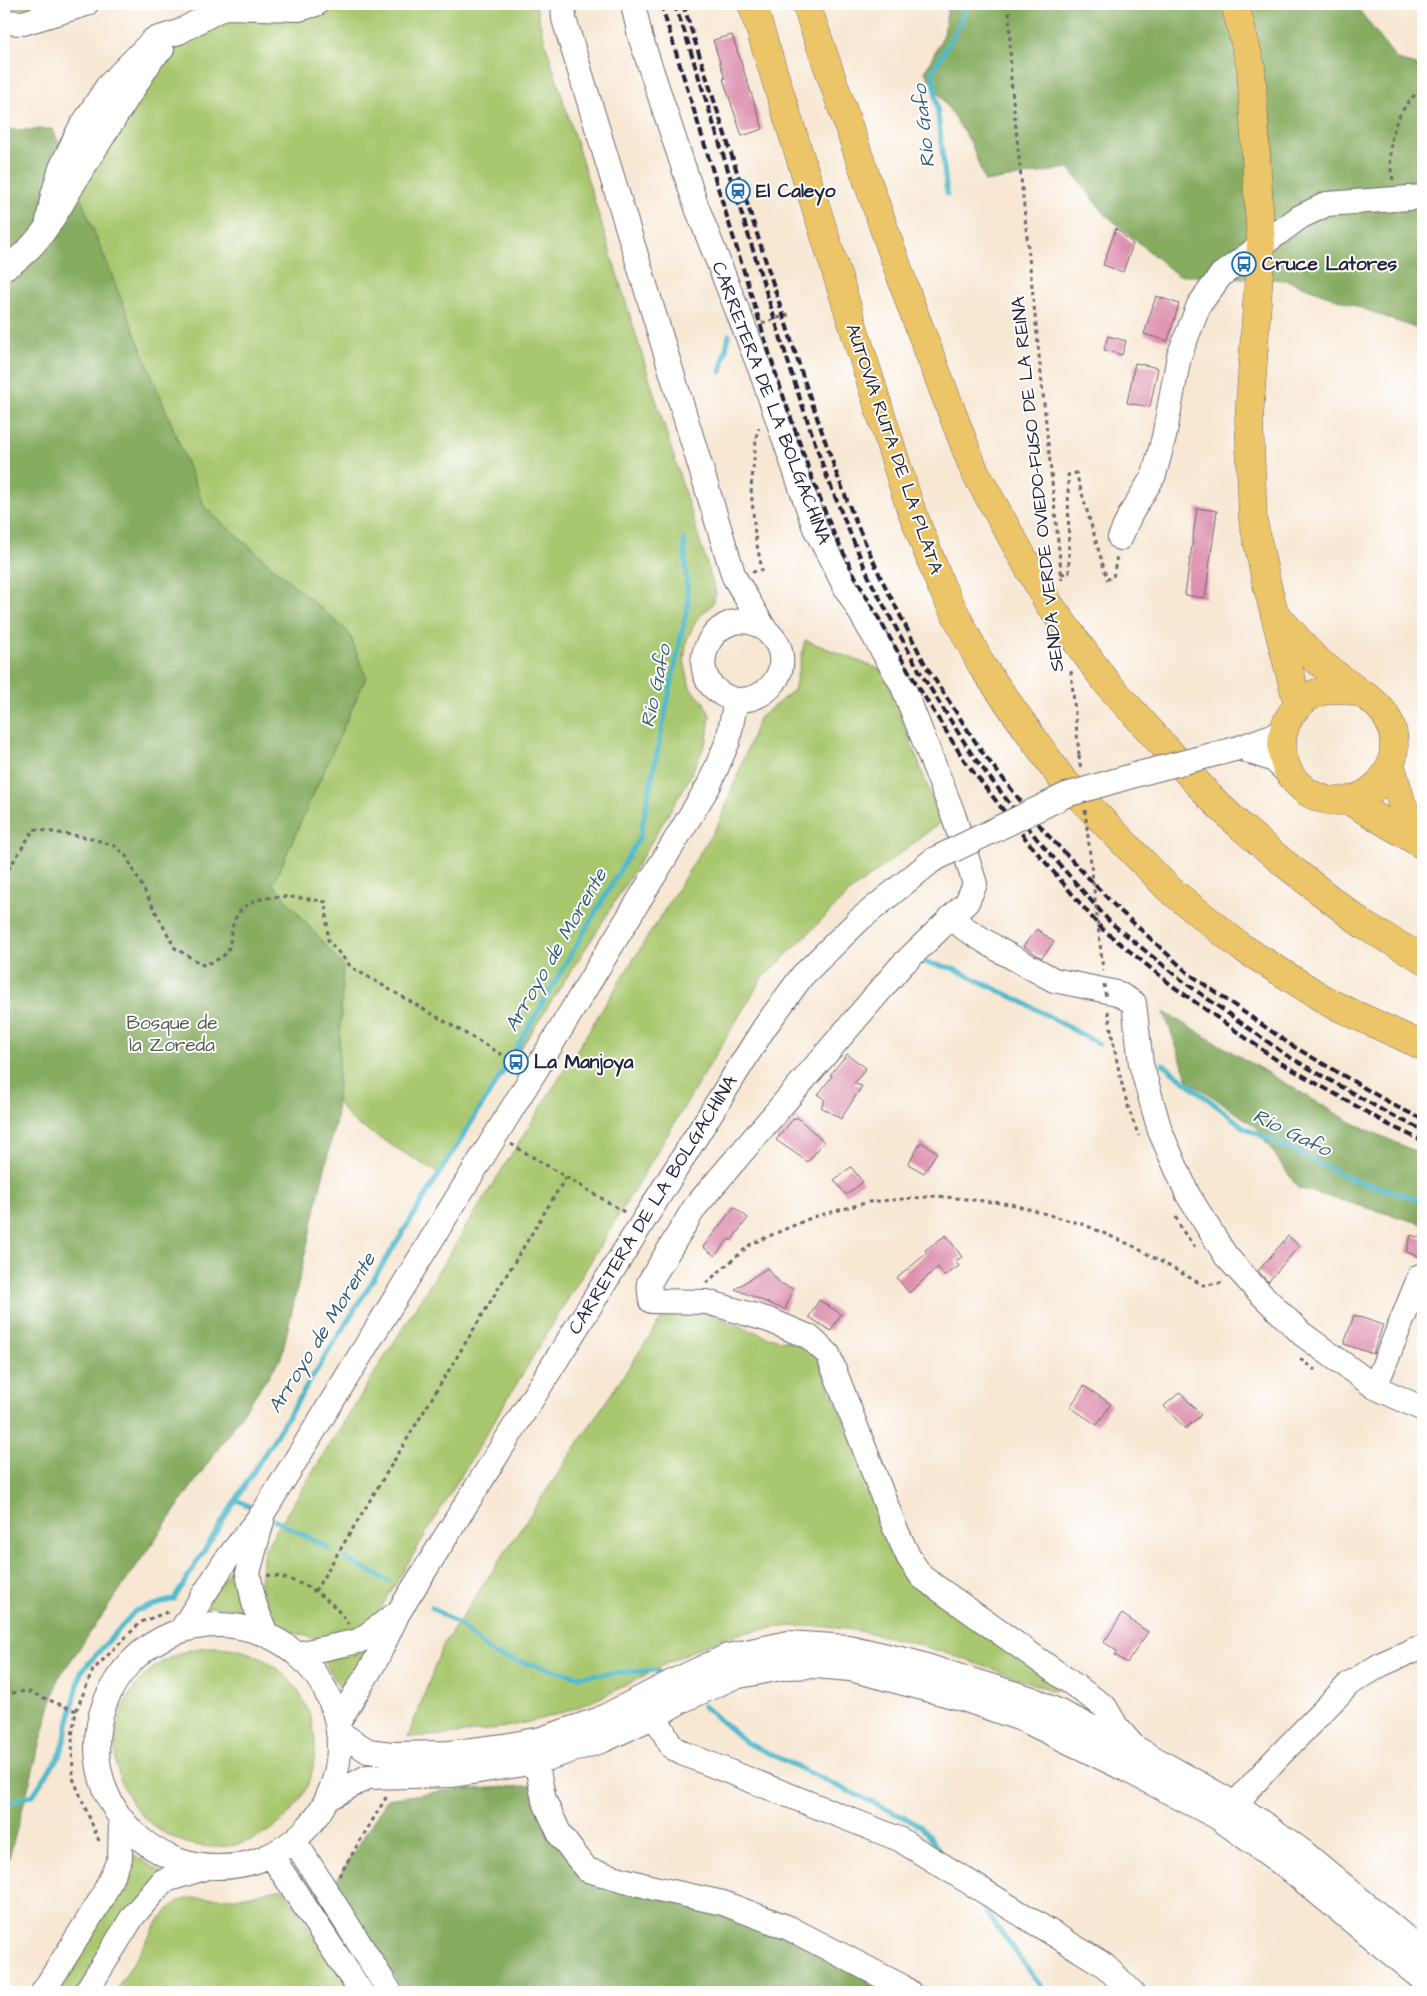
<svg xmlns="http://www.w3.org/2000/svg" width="1427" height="1996" viewBox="0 0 1427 1996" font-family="'Architects Daughter',sans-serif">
<rect width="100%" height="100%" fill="#fff"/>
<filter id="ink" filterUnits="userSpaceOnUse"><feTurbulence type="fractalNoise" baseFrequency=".02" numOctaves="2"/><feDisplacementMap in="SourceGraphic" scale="10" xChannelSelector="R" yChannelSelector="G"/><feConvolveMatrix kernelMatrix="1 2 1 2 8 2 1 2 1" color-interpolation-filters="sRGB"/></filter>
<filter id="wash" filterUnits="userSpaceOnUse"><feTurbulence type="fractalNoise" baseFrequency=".0096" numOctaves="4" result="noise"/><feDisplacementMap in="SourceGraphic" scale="20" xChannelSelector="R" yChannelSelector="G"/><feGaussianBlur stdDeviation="1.12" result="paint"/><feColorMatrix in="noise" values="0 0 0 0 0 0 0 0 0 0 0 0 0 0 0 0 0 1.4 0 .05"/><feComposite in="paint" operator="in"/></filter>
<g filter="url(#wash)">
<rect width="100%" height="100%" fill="#f7e7d3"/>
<path fill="#a9c76e" stroke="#667454" d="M4,4h39l-12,5 -27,-1z
M316,4h218l2,2 6,26 174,561 -4,12 -15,14 -10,20 -3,21 6,28 13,13 7,14 -3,25 -20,43 -90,148 -158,243 -87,-53 -15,-19 6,-136 -70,-82 93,-207 -17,-44 -144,-125 -131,-326 79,-125 71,-50z
M805,640l79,31 57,151 -90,69 -90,89 -385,636 -24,17 -30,8 -30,-9 -23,-18 -9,-31 4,-33 456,-729 39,-103 35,-28z
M702,1311l66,26 22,5 25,10 90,217 157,119 -9,3c-95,-33 -204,-82 -305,-59 -57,12 -103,46 -155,69 -59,25 -122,34 -185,36l35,-92 223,-333z
M239,1557l9,55 -26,-5h-18z
M378,1642l-34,54 -20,-36 30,-5z
M115 1747a100 100 0 1 1 200 0a100 100 0 1 1-200 0Z
M129,1852l32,20 -84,120h-24z
M283,1888l69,104h-237l46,-75 17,-16 15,-3h43z"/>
<path fill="#86ac61" stroke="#54674e" d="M948,4h411l1,7 37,49 26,7v264l-137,-51 -109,-5 -72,-61 -36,-46 -84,14 -14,-39 -46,-71 19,-38z
M53,129l152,379 144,125 17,44 -93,207 70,82 -7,154 -55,238 -223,321 -54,197v-1746z
M1164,1012l187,110 72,33v69l-125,-36 -43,-62 -67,-46z
M541,1785l46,85 136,33 186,89h-505l-69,-109 52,-84 56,-8z"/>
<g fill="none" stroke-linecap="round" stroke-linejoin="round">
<path stroke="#50bacc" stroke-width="5" d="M947,194l-14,-123 29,-51 2,-16
M721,372l8,-37
M923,962l29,6 69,33 78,43
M1163,1064l82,64 109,52 69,21
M237,1500l12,6
M275,1520l55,29
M345,1558l43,23
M431,1607l29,18 34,30 83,21 79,-6 3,2
M703,1706l44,37 173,82 22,28
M4,1804l29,-9 28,-42 20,-81 54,-61 39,-12 325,-521 141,-242 48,-233 -4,-64
M976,1898l69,94"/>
</g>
<g id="blocks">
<path fill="#dd8faf" d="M732,35l31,94 -21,7 -19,-57h2l-12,-39z
M1116,228l17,16 -10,28 -20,-7z
M1156,296l23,8 -11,37 -24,-7z
M1108,336l18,5 -4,14 -18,-5z
M1135,363l23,5 -8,39 -23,-4z
M1197,508l20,3 -12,87 -20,-3z
M1037,929l17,13 -12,16 -19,-12z
M847,1054l19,14 -12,16 8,2 -21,33 -20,-12 4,-7 -7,-5 14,-19 -2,-1z
M797,1117l27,25 -16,20 -32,-22 18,-22 1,1z
M921,1142l16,10 -13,21 -16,-9z
M851,1167l12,15 -17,13 -12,-15z
M734,1207l14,11 -17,23 -2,-2 -14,17 -12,-9z
M946,1235l16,22 -7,4 4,5 -15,10 -6,-9 -29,26 -12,-15 30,-25 -2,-3z
M1411,1235l12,4v19l-17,-6z
M1288,1236l11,10 -31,36 -10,-11z
M767,1268l13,15 13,6 -8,21 -50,-21z
M819,1300l22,14 -10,17 -22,-14z
M1354,1315l29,10 -10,29 -29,-10z
M1084,1386l27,18 -14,21 -27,-18z
M1180,1392l21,23 -16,14 -21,-23z
M1122,1614l26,18 -21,31 -12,-8 3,-3 -14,-10z"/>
</g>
</g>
<g filter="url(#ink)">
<use href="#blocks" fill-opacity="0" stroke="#6d6770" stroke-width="1"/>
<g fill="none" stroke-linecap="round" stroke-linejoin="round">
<g stroke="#6d6770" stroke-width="26">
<path id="minor" d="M563,4l1,15 170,558c10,16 19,33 29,49 6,9 15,14 17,25 7,26 -15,48 -39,49 -9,0 -18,-4 -25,-10 -29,-24 -4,-76 34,-68 5,1 10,4 14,6
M633,4l7,32 57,172 63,160 55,160 31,60 56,96 51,130 22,70 -8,18 -66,64 -206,241 -46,76 2,18 56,1 62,18 40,17 19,17 67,174 14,30 13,19 183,130 11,19 18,21
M4,22l19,1 63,-19
M47,226l6,-31 8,-27 17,-36 29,-45 46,-47 26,-8 45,-25 75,2 17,-5
M4,268c37,-20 56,-63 77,-97 24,-38 48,-76 72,-114l9,-8
M1120,538l10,-23 24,-40 10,-38 15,-81 20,-51 22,-30 79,-58 27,-13 96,-7
M1239,748l35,12 17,16
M1239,748l44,-16
M951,917l13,11 35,22 55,30 63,13 17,10 7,61 19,67 28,64 38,61 30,33 46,45 73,53 48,22
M1375,1387l45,-111
M262,1521l-14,52 6,30 12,31
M97 1746a121 121 0 1 1 242 0a121 121 0 1 1-242 0Z
M182,1629l42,-66 41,-53 269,-437 175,-288 19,-44 8,-41
M297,1654l62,-13 37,-27
M655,1716l17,31 10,6 217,86 205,126 28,27
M337,1724l39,-64 22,-47 366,-585 38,-52 57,-56 74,-60
M338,1732l30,19 23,3 58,-1 55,-7 37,-7 59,-20 74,-38 54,-25 60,-13 60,4 65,15 119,37 102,48 101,57 32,22 34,24 122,102
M536,1762l8,38 16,35 27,35 67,18 69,15 66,25 112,58 8,6
M327,1799l40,-22 86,-2 83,-13 68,-22 51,-24 26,-15 53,-24 53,-10 28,-1 35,3 110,29 64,22 103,50 90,47 72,52 134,111
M1222,1808l2,2 11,-6 39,-43 75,-77 33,-20 34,-15 7,-1
M294,1840l96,152
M271,1855l90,137
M43,1992l59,-94 18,-40 1,-37
M86,1992l47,-76 30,-35 41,-13"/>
</g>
<g stroke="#6d6770" stroke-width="29">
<path id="highway" d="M752,4l157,500 32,82 41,80 80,113 107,110 72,58 89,56 93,43
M806,4l104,299 64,167 75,134
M1235,4l16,63 10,178 -12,174 4,101 13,61 32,123
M1280,619l35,40 44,33
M1106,682l104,115 29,28 46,39 80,62 58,33
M1282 745a56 56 0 1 1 112 0a56 56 0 1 1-112 0Z
M1391,766l11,38 19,39
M1348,800l75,45"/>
</g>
<path stroke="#6d6770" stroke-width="3" stroke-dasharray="4 4" stroke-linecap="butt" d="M1009,4l2,76 51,500
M1416,4l7,8
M1393,180c-6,-24 -3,-53 12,-73 5,-8 12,-14 18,-21
M762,323l29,-9
M752,572l10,-2 -7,-35 -4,-47 6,-56 2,-4
M1061,574l8,-1 -1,-98 8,-2 31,106 6,-1 4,-23
M1071,671l8,84
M4,876l30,-47 57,9 24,8 11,10 49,92 28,17c38,-12 21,-20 32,-46 14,-31 65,-22 91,-17l2,38 23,27 167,97
M1102,961l1,10
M1108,1011c7,42 14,86 31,125
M511,1144l115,69
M1176,1217l6,13 13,17
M706,1283l45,-39 62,-27 56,-15 68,-6 74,8 74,21 48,21 70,39 19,-2
M1300,1359l15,11
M267,1575c32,3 64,21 81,49
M315,1591l251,-414
M4,1694l23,-3 49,20
M99,1841l-26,-63 -1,-42 4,-25 17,-41 48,-48 29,-11
M339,1876l48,-80"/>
<use href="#minor" stroke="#fff" stroke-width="24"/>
<use href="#highway" stroke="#edc569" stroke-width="28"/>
<path stroke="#22223b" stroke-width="4" stroke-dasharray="8 4" stroke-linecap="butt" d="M661,4l116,374 33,95 23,59 25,50 53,93 53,85 65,83 72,85 73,59 107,76 108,62 34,16
M674,4l10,26 112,357 29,85 22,54 24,56 49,90 53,84 64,83 73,83 70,57 106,76 103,59 34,16
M683,4l121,376 33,95 18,45 26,58 45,88 56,86 63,80 70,74 73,67 103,72 106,62 26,12"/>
<g stroke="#6d6770" stroke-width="26" stroke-linecap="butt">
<path id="minor-bridge" d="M933,860l133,-65 76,-22 97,-25"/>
</g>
<g stroke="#6d6770" stroke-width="29" stroke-linecap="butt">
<path id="highway-bridge" d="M1049,604l57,78"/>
</g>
<path stroke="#6d6770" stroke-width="3" stroke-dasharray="4 4" stroke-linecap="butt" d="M1079,755l2,16
M1085,810l17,151
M1104,984l2,16"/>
<use href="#minor-bridge" stroke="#fff" stroke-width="24"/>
<use href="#highway-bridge" stroke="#edc569" stroke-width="28"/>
</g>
</g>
<defs>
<g id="station-ring" transform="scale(1.25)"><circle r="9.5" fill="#fff" stroke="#1f6fb2" stroke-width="1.5"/><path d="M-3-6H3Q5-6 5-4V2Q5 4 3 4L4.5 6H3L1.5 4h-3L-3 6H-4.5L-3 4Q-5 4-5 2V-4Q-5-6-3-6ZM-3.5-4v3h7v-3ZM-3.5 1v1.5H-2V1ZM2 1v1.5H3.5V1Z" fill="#1f6fb2"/></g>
<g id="bus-ring" transform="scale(1.25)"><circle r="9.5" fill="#fff" stroke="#1f6fb2" stroke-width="1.5"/><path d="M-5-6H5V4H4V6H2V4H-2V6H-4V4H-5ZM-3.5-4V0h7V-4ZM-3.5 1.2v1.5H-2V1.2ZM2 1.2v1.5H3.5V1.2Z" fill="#1f6fb2"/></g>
</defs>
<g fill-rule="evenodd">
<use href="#station-ring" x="738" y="191"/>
<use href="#bus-ring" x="1244" y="264"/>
<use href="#bus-ring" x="516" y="1062"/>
</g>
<g text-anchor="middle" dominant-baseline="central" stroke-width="4" stroke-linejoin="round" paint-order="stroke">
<g font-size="19" font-weight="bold" fill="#22223b" stroke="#fff" text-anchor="start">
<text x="756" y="191">El Caleyo</text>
<text x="1262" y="264">Cruce Latores</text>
<text x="534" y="1062">La Manjoya</text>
</g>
<g font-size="19" fill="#22223b" stroke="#fff">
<text transform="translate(771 403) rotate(69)">CARRETERA DE LA BOLGACHINA</text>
<text transform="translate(894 449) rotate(71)">AUTOVÍA RUTA DE LA PLATA</text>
<text transform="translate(1038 484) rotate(-96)">SENDA VERDE OVIEDO-FUSO DE LA REINA</text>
<text transform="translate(653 1205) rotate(-58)">CARRETERA DE LA BOLGACHINA</text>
</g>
<g font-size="19" fill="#515c4d" stroke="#fff">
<text x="172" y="1023">Bosque de<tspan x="172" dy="22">la Zoreda</tspan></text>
</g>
<g font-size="20" font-style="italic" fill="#345f75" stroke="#fff">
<text transform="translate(924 126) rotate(-96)">Río Gafo</text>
<text transform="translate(656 686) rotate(-78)">Río Gafo</text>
<text transform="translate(556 950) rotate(-60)">Arroyo de Morente</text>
<text transform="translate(1292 1133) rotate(26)">Río Gafo</text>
<text transform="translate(322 1333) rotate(-58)">Arroyo de Morente</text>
</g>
</g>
<rect width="1427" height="1996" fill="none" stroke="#fff" stroke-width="20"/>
</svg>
